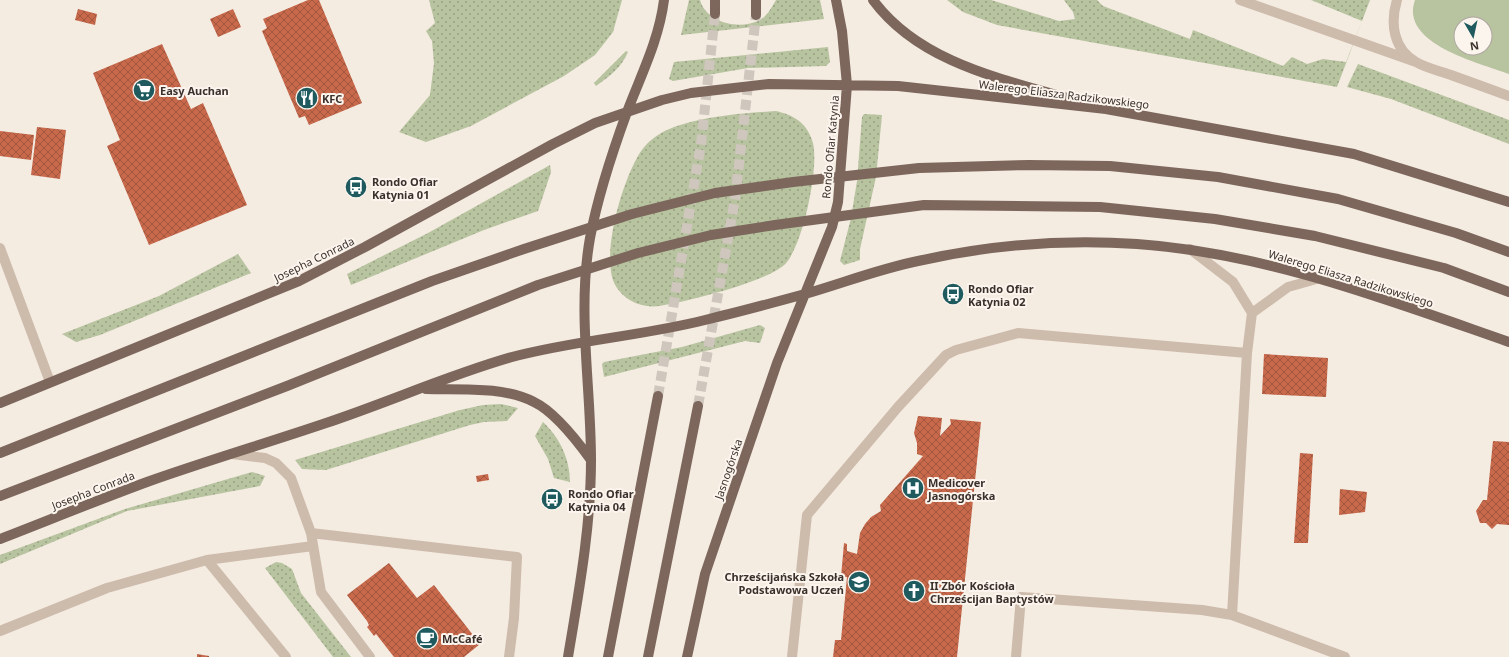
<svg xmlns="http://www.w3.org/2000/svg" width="1509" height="657" viewBox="0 0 1509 657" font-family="'Noto Sans',sans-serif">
<defs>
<pattern id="grass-dots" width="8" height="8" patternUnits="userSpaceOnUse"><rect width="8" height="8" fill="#b8c4a0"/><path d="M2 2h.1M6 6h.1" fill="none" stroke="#97a083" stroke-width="1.8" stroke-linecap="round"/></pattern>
<pattern id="building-cross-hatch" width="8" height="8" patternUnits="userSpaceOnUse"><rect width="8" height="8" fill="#c8694b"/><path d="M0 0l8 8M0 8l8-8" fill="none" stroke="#a4573f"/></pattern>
</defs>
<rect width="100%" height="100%" fill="#f4ebe1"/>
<path fill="url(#grass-dots)" d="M429,0h193l-9,32 -18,23 -31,21 -93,50 -45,16 -27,-10 31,-37 4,-32 -2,-22 -6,-10 9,-8z
M689,0h11c6,22 37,30 58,21 8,-3 14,-14 18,-21h44l4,19 -143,16z
M947,0h44l68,21 16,-2 -2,-7 -9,-12h33l6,6 87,33 3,-9 90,36 9,-9 15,7 16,-5 23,3 16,-41 -51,-21h59l-33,87 -340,-62 -34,-13z
M828,47l2,15 -4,4 -78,2 -75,13 -4,-2 5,-17z
M626,51l2,1c-7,16 -18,24 -32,34l-2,-3z
M1358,64l151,56v24l-118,-45 -44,-12z
M776,111c17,4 30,11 36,29 9,22 -10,112 -29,126 -21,17 -97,36 -124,40 -22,3 -45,-11 -48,-34 -5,-32 11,-88 27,-116 5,-9 12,-16 20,-21 28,-18 86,-22 118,-24z
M864,114l18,1 -6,62 -16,72v11l-16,5 -4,-4 11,-43 6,-37 5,-64z
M550,165l1,7 -13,39 -54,19 -133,55 -4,-11 81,-41z
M238,254l13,19 -151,62 -24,7 -14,-8 97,-38z
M760,325l5,3 -5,15 -15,-2 -141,36 -2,-13 2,-2 78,-15z
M501,404l17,4 -11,13 -23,1 -14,3 -144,45 -24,-1 -7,-9 165,-50 23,-5z
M543,422c17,16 27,37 27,60l-16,-4 -6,-19 -13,-23z
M252,472l13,4 -5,10 -133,25 -127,53v-9l125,-46z
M276,562l6,1 10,6 9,24 50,64h-18l-68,-89z"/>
<path fill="#b8c4a0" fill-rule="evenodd" d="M1415,0h94v74c-29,-11 -110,-30 -94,-74zM1461,24h24v24h-24z"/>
<path fill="url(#building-cross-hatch)" d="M308,0h11l43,103 -53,22 -4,-9 -6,2 -37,-87 5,-3 -4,-9z
M78,9l19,5 -2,11 -20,-5z
M233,9l8,18 -23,10 -8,-18z
M162,44l29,65 12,-6 44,102 -98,40 -42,-99 13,-6 -27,-67z
M37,127l29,3 -6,49 -29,-4z
M0,131l34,4 -3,25 -31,-4z
M1264,354l64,4 -2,39 -64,-3z
M918,416l24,2 -2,18 11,-12 -1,-5 31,3 -24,235h-124l2,-17h6l6,-63h-6l3,-34 3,1v7l10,3 3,-21 5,-9 6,-7 10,-6 -1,-6 43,-49 -6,-2v-11l-3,-10z
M1493,441l16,1v83l-12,-1 -5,5 -6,-6h-6l-4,-12 7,-11h4z
M1300,453l13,1 -5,89h-14z
M488,474l1,6 -12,2 -1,-6z
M1340,489l27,3 -2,20 -26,3z
M389,563l28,35 17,-13 46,59 -16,13h-70l-18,-23 -2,2 -7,-9 2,-2 -2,-4 -20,-26z
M197,654l12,2v1h-12z"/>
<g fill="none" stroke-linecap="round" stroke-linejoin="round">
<path stroke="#cfc6bd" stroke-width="10" stroke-dasharray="10 5" stroke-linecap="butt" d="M658,396l43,-252 14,-130
M698,406l37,-207 21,-184"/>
<path stroke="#cdbbac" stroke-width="10" d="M1240,0l176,62
M1397,0c-7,23 -4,49 19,62 10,6 24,9 35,13 19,7 39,14 58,21
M0,248l50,134
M1252,313l36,-26 32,-9
M232,454l33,4 11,5 15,15 20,55 10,59 49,65
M311,533l206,24 -3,61 -5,39
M207,560l106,-14
M1232,615l15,-262
M0,631l107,-43 100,-28 79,97
M792,657l15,-142 91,-108 48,-52 10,-5 62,-17 229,20 5,-40 -19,-31 -43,-33
M1016,657l5,-60 181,13 30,5 113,42"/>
<path stroke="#7d675c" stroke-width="10" d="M756,0v15
M873,0c48,65 135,80 208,102
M715,14v-14
M426,389c35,1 77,-3 108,13 21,10 44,40 57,58
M0,403l299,-122 66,-34 188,-103 42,-21 67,-23 29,-7 78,-9 129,2 208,23 248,45 155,48
M0,539c49,-19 98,-39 147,-57 59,-21 120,-39 179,-59 63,-21 123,-48 186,-66 64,-17 130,-21 193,-37 34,-8 67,-17 100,-26 38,-11 74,-25 113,-33 71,-16 146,-22 219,-17 129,9 251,56 372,98
M568,657c11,-66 23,-131 23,-197 0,-74 -14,-149 -1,-222 8,-43 22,-85 37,-126 14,-37 32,-72 37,-112
M608,657l50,-261
M648,657l50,-251
M687,657l18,-83 72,-211 55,-136 6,-25 9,-117 -5,-54 -6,-31"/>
<path stroke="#7d675c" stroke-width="10" d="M0,453l432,-172 92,-32 108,-35 83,-21 78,-11 126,-14 110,-3 81,1 108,11 120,22 118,34 53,19
M0,496l287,-110 251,-101 100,-32 73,-18 64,-10 149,-20 176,2 115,12 100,17 129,32 65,24"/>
</g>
<defs>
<g id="supermarket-disc" transform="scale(1.15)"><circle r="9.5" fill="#1f5a5e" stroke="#fbf5ee"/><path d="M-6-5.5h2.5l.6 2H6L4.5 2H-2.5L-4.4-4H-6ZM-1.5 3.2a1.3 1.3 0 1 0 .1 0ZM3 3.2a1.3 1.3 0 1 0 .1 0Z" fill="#fff"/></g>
<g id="restaurant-disc" transform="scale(1.15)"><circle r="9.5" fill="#1f5a5e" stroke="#fbf5ee"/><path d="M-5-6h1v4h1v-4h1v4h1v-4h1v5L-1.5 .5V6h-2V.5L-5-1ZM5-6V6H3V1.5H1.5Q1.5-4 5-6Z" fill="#fff"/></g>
<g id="bus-disc" transform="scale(1.15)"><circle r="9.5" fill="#1f5a5e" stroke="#fbf5ee"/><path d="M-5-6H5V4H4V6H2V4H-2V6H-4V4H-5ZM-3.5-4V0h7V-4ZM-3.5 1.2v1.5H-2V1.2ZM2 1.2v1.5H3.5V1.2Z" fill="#fff"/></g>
<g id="hospital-disc" transform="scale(1.15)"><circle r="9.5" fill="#1f5a5e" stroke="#fbf5ee"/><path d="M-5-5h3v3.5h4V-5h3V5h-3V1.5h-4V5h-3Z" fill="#fff"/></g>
<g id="school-disc" transform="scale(1.15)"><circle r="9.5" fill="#1f5a5e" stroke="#fbf5ee"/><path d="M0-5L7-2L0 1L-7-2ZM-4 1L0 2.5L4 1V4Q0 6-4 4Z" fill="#fff"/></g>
<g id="church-disc" transform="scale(1.15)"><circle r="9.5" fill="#1f5a5e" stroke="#fbf5ee"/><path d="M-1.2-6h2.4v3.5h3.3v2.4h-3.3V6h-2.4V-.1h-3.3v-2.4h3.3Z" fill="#fff"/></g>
<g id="cafe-disc" transform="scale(1.15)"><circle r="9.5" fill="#1f5a5e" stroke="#fbf5ee"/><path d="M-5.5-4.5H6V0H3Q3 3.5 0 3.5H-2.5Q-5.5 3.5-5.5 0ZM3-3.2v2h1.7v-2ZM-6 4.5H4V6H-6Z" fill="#fff"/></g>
</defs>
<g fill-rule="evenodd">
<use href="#supermarket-disc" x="144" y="90"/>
<use href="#restaurant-disc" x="307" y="98"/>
<use href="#bus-disc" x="356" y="187"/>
<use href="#bus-disc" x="953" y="294"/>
<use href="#hospital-disc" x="913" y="488"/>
<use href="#bus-disc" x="552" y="499"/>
<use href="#school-disc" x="859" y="582"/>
<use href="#church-disc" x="914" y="591"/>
<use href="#cafe-disc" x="427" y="638"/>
</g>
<g text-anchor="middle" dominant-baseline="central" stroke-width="4" stroke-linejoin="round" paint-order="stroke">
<g font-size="11" font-weight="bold" fill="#3b302b" stroke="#fbf5ee" text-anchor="start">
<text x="160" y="90">Easy Auchan</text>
<text x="322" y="98">KFC</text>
<text x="372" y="181">Rondo Ofiar<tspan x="372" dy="13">Katynia 01</tspan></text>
<text x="968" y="288">Rondo Ofiar<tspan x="968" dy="13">Katynia 02</tspan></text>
<text x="928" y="482">Medicover<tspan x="928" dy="13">Jasnogórska</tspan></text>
<text x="568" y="493">Rondo Ofiar<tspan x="568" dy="13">Katynia 04</tspan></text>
<text x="844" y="576" text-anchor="end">Chrześcijańska Szkoła<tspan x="844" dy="13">Podstawowa Uczeń</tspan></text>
<text x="930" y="585">II Zbór Kościoła<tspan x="930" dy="13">Chrześcijan Baptystów</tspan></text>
<text x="442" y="638">McCafé</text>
</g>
<g font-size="11" fill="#3b302b" stroke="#fbf5ee">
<text transform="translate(1064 94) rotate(7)">Walerego Eliasza Radzikowskiego</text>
<text transform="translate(830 147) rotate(-85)">Rondo Ofiar Katynia</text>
<text transform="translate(314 259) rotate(-26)">Josepha Conrada</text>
<text transform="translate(1351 278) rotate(17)">Walerego Eliasza Radzikowskiego</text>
<text transform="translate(728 469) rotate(-71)">Jasnogórska</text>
<text transform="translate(93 490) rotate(-21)">Josepha Conrada</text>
</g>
</g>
<g transform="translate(1473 36) rotate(171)"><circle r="19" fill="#fbf5ee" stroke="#aea6a0"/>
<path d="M0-3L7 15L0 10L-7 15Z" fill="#1f5a5e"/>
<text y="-6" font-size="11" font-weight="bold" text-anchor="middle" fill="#3b302b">N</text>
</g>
</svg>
